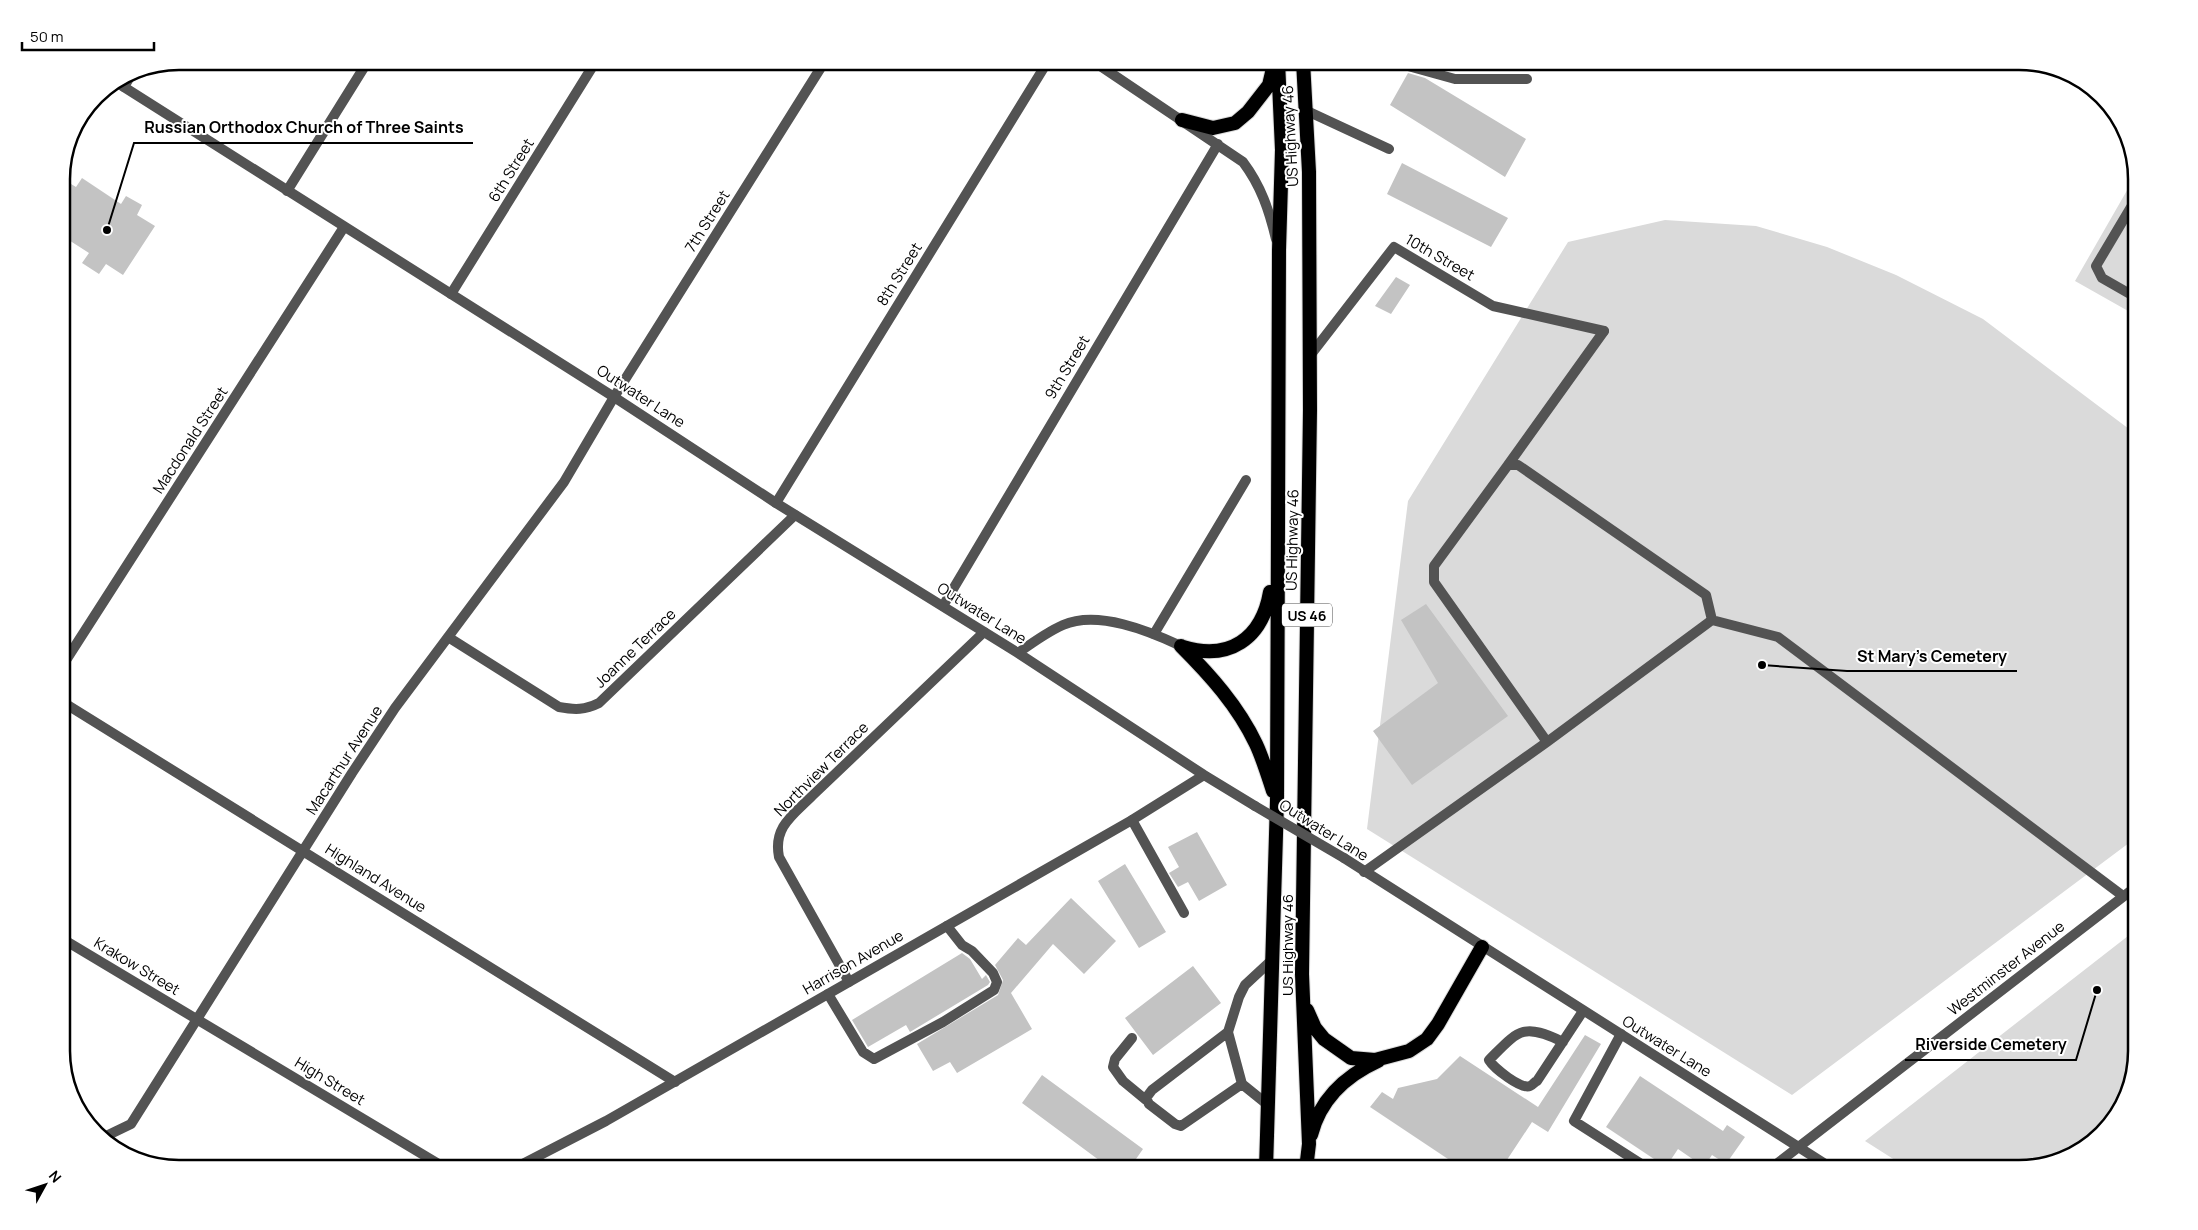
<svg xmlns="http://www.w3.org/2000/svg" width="2198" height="1230" viewBox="0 0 2198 1230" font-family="Manrope,sans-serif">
<rect width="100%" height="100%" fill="#fff"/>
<path fill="#dadada" d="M2137,173v143l-62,-35z
M1665,220l91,6 71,21 69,28 87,44 154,116v402l-345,258 -425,-266 41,-328 160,-259z
M2137,929v122l-16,59 -43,43 -59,16h-110l-44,-28z"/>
<path fill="#c3c3c3" d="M1408,73l17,5 101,61 -21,38 -115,-72z
M1402,163l106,55 -17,29 -104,-53z
M61,178l15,9 6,-9 39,26 5,-8 16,9 -5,10 18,11 -32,49 -17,-11 -7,10 -17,-11 7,-10 -28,-18z
M1396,277l14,8 -19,29 -16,-8z
M1426,604l82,112 -96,69 -39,-54 65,-48 -37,-63z
M1197,832l30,53 -28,16 -11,-19 -10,5 -9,-14 10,-6 -11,-20z
M1125,864l41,68 -27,16 -41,-67z
M1071,898l45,43 -32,33 -31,-30 -42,49 21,36 -75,44 -7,-11 -17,9 -16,-27 81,-49 5,-15 -8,-15 23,-27 8,7z
M962,953l8,6 12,20 4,-4 1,2 3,5 -2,3 -78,47 -4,-7 -38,22 -16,-27z
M1193,966l28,37 -68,52 -28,-37z
M1585,1035l16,9 -53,88 -16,-10 -31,47h-38l-93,-62 12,-15 11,7 5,-11 39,-9 23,-23 78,51z
M1042,1075l101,74 -14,20h-18l-89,-66z
M1640,1076l83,55 4,-6 18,12 -19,27 -14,-9 -8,12 -26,-18 -12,18 -60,-40z"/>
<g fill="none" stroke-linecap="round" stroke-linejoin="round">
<g stroke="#dbdbdb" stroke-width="16">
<path id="trunk" d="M1303,61l6,111 1,238 -8,564 7,170 -3,25
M1182,120l31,8 22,-5 13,-11 21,-27 5,-21
M1181,646c29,29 57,60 75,98 7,15 12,32 17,47
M1183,647c46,14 79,-8 87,-55
M1307,1010l8,18 9,11 27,19 24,2 34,-9 18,-12 11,-15 44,-77
M1311,1135c9,-35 34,-59 67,-74
M1266,1169l11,-368 2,-551 3,-100 -4,-89"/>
</g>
<path stroke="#535353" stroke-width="10" d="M1390,61l65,18h72
M1305,110l84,39
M2137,197l-41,69 6,12 35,20
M1508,465l96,-134
M1547,742l-113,-160v-16l74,-101h10l188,130 6,25
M1132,820l52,93
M1364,872l183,-130 165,-122 66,17 345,259
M828,994l35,58 11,7 69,-37 51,-32 3,-8 -4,-9 -21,-22 -10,-6 -15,-19
M1228,1032l14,52
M1621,1034l-47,87 75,48
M1132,1038l-17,21 -2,8 10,14 23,19
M1563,1042c-41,-20 -45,-11 -74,18 5,8 32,30 41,26 3,-1 4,-4 7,-5l46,-70
M1268,1105l-26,-21 -61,42 -6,-2 -26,-20 -3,-6 6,-8 76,-58 11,-35 6,-12 27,-25"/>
<path stroke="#535353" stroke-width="10" d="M1093,61l150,101c18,24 26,48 33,77
M124,87l10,-17
M287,191l81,-130
M451,294l145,-233
M1309,357l85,-110 99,59 111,25
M776,503l272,-442
M943,606l275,-462
M1154,634l92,-154
M448,637l111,70c16,3 26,3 40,-4l196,-188
M61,668l283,-441
M61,701l614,381
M61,938l386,231
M849,982l-70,-125c-6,-30 14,-42 33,-61l172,-164
M104,1137l27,-13 221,-351 43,-65 169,-226 50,-85 211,-336"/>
<path stroke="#535353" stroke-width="10" d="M116,82l498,315 162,106 242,150 186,122 51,31
M1018,653c14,-10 29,-21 45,-28 35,-15 86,6 118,21
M1344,858l489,311
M513,1169l93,-48 526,-301 72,-45
M1770,1169l367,-283"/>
<use href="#trunk" stroke="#000" stroke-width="14"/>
<path stroke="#535353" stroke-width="10" d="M1255,806l89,52"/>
</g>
<g text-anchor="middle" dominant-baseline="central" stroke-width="4" stroke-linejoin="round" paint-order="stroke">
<rect fill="#fff" stroke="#4c4c4c" stroke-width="1" x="1282" y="603.5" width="50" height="23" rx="4"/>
<g font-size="14" font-weight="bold" fill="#000">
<text x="1307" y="615">US 46</text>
</g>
<g font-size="15" fill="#000" stroke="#fff">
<text transform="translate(1290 136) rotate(-93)">US Highway 46</text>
<text transform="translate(511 170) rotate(-58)">6th Street</text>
<text transform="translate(707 221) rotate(-58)">7th Street</text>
<text transform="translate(1440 257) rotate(30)">10th Street</text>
<text transform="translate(899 274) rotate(-58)">8th Street</text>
<text transform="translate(1067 367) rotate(-59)">9th Street</text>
<text transform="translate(641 396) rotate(33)">Outwater Lane</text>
<text transform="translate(190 440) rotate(-57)">Macdonald Street</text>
<text transform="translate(1292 540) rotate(-89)">US Highway 46</text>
<text transform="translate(982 613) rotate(32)">Outwater Lane</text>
<text transform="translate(635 648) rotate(-44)">Joanne Terrace</text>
<text transform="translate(344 760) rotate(-57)">Macarthur Avenue</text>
<text transform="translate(821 769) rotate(-45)">Northview Terrace</text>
<text transform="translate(1324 830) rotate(32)">Outwater Lane</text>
<text transform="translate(376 878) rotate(32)">Highland Avenue</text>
<text transform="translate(1287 945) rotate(-90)">US Highway 46</text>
<text transform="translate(853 962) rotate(-30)">Harrison Avenue</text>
<text transform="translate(137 966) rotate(31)">Krakow Street</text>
<text transform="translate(2006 968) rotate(-38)">Westminster Avenue</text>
<text transform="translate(1667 1046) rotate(32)">Outwater Lane</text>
<text transform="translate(330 1081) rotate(31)">High Street</text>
</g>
</g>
<path d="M0 0H2198V1230H0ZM179 70H2019A109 109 0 0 1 2128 179V1051A109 109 0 0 1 2019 1160H179A109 109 0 0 1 70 1051V179A109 109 0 0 1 179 70Z" fill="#fff" fill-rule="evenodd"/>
<path fill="none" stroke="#000" stroke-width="2.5" d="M179 70H2019A109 109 0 0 1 2128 179V1051A109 109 0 0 1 2019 1160H179A109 109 0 0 1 70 1051V179A109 109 0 0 1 179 70Z"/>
<path fill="none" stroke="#000" stroke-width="2" d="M107 230L134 143H473M1762 665L1847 671H2017M2097 990L2076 1060H1905"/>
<g fill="#000" stroke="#fff" stroke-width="2">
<circle cx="107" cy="230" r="5"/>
<circle cx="1762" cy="665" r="5"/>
<circle cx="2097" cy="990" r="5"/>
</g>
<g font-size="16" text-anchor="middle" font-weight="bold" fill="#000" stroke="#fff" stroke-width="4" stroke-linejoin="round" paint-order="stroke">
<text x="304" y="133">Russian Orthodox Church of Three Saints</text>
<text x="1932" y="662">St Mary's Cemetery</text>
<text x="1991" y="1050">Riverside Cemetery</text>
</g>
<g transform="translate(45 1185) rotate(50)" stroke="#ffffff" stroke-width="4" paint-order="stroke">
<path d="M0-4L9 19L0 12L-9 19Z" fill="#000000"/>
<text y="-8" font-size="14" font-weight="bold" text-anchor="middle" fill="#000000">N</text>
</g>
<path d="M22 42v8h132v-8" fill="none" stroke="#000000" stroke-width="2.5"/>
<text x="30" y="42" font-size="15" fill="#000000" stroke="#ffffff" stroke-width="4" paint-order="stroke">50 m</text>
</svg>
